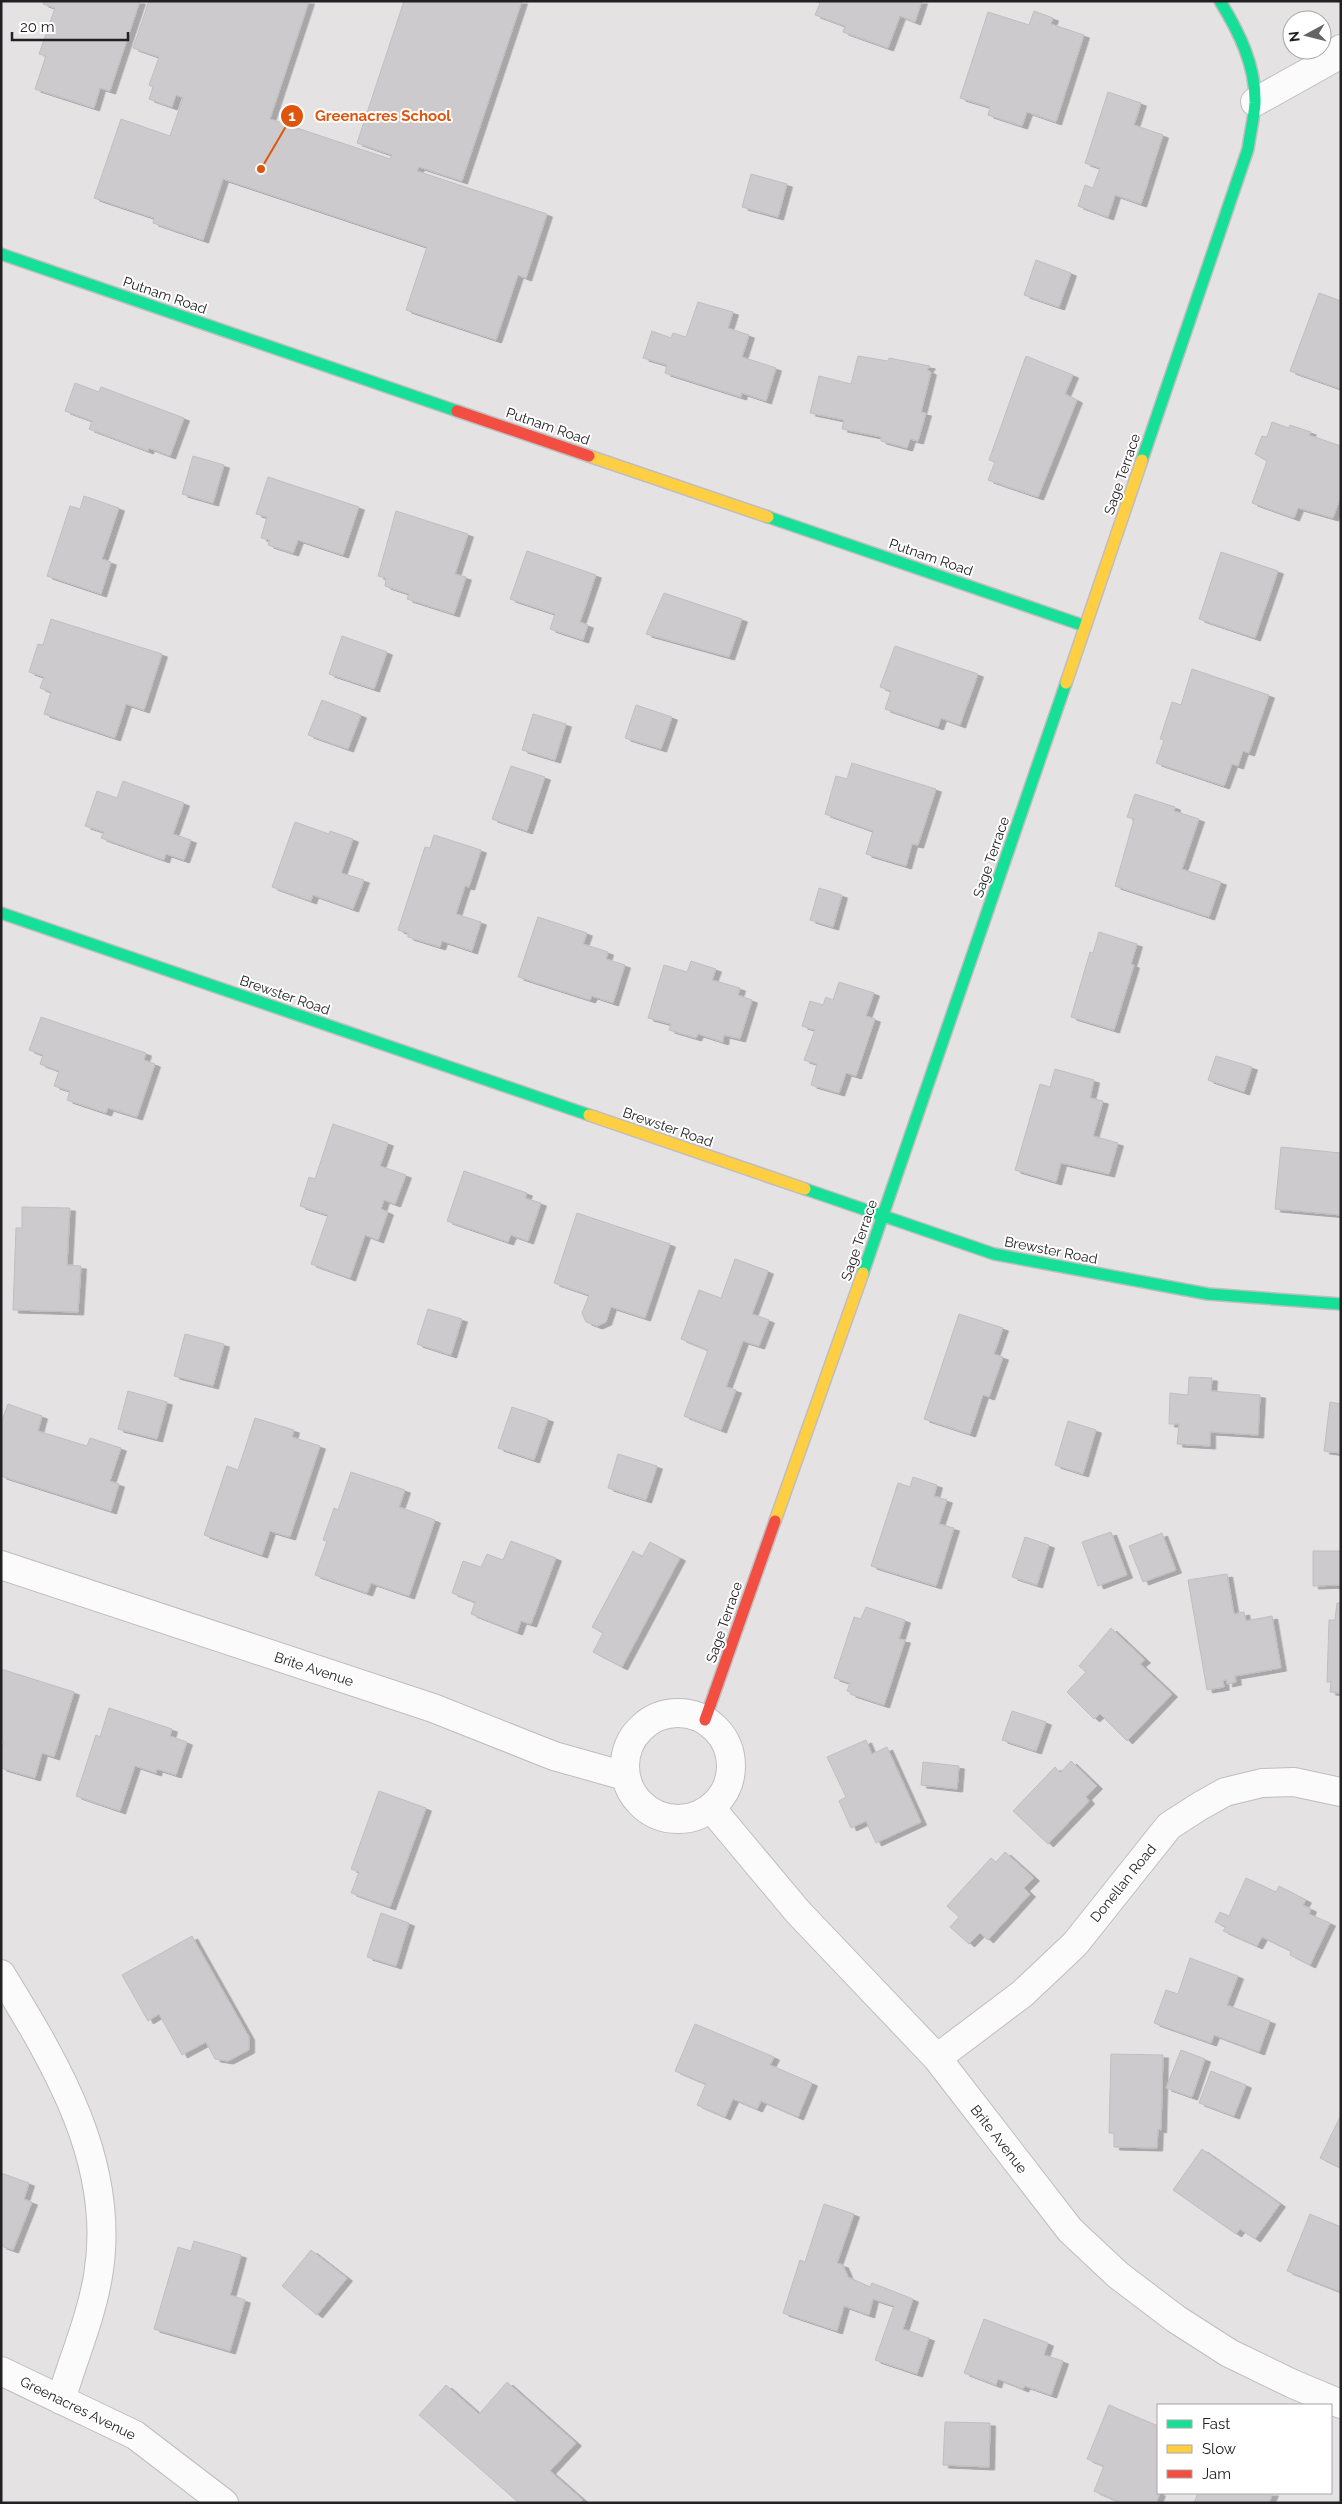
<svg xmlns="http://www.w3.org/2000/svg" width="1342" height="2504" viewBox="0 0 1342 2504" font-family="Raleway,sans-serif">
<defs>
<filter id="shadow"><feDropShadow dx="5.5" dy="3" stdDeviation="0" flood-color="#0004"/></filter>
</defs>
<rect width="100%" height="100%" fill="#e5e2e4"/>
<path fill="#cccacc" stroke="#c0bebf" filter="url(#shadow)" d="M44,1h96l-30,90 -10,-3 -6,20 -59,-19 11,-33 -7,-2 16,-46 -12,-4z
M149,1h160l-39,118 120,40 2,-4 -35,-12 47,-142h118l-60,180 -43,-14 -2,4 130,43 -21,64 -8,-3 -22,65 -90,-30 21,-63 -204,-68 -20,61 -50,-17 1,-5 -60,-20 27,-79 49,17 13,-38 -7,-3 -4,12 -23,-8 4,-12 -4,-2 10,-28 -26,-9z
M814,1h108l-7,21 -15,-6 -12,32 -45,-16 2,-6 -30,-11 5,-12z
M1034,11l19,7 -2,6 33,11 -28,87 -29,-10 -5,14 -34,-11 2,-8 -30,-9 28,-86 41,13z
M1108,92l33,11 -7,22 29,10 -22,69 -26,-9 -7,22 -30,-11 7,-21 8,3 7,-20 -15,-5z
M751,174l36,10 -9,33 -36,-10z
M1036,260l35,13 -12,34 -35,-12z
M1319,293l22,8v88l-51,-18z
M698,302l35,10 -5,16 21,7 -7,22 34,11 -10,33 -24,-8 -1,4 -76,-24 2,-8 -24,-7 9,-27 19,7 2,-5 13,4z
M858,356l30,5 1,-3 41,8 -3,4 4,2 -10,40 5,1 -8,28 -8,-2 -3,9 -26,-7v-4l-39,-8 2,-9 -34,-7 9,-37 32,8z
M1026,356l47,19 -8,19 12,6 -39,97 -50,-17 7,-18 -6,-2z
M75,383l24,9 2,-5 83,31 -14,38 -21,-8 -1,3 -59,-22 3,-8 -27,-10z
M1272,422l17,6 1,-3 21,7 -2,3 32,11v50l-8,22 -35,-10 -4,10 -42,-15 15,-42 -12,-7 7,-18 5,1z
M193,456l31,9 -11,38 -31,-9z
M268,477l91,30 -16,48 -45,-15 -5,13 -25,-8 2,-5 -9,-2 6,-21 -11,-3z
M84,496l35,12 -17,51 9,3 -10,32 -54,-18 23,-70 10,3z
M396,511l72,23 -13,40 11,3 -12,37 -47,-15 2,-5 -24,-8 1,-8 -8,-2z
M527,551l69,24 -16,47 8,3 -5,15 -33,-11 5,-15 -45,-15z
M1221,552l57,19 -23,67 -56,-19z
M664,593l78,26 -13,38 -83,-23z
M51,619l111,35 -18,56 -18,-6 -11,34 -71,-24 7,-22 -11,-4 4,-11 -15,-5 9,-28 5,1z
M342,636l45,16 -13,37 -45,-15z
M895,646l83,28 -18,51 -19,-7 -3,9 -53,-18 6,-18 -11,-4z
M1192,669l77,26 -20,58 -6,-2 -5,15 -6,-2 -8,22 -68,-23 8,-23 -4,-1 12,-37 9,3z
M322,700l39,15 -13,34 -40,-14z
M636,705l36,12 -11,32 -36,-11z
M533,714l33,10 -11,36 -33,-10z
M852,763l84,26 -18,56 -6,-1 -6,22 -40,-12 7,-23 -48,-17 11,-38 11,3z
M511,766l34,11 -18,54 -35,-12z
M123,781l61,22 -11,31 18,6 -7,20 -18,-6 -2,6 -63,-22 3,-6 -19,-6 12,-35 20,7z
M1135,794l40,13 -1,4 25,8 -17,50 39,13 -12,35 -94,-31 19,-67 -7,-2z
M295,822l34,12 1,-3 23,8 -12,34 23,7 -11,29 -40,-14 -2,6 -39,-14z
M434,835l47,15 -12,37 -4,-1 -9,28 25,8 -9,29 -30,-10 -2,6 -32,-10v-4l-10,-3 27,-83 5,1z
M819,888l23,7 -9,32 -23,-7z
M538,917l49,16 -4,11 25,8 -2,7 19,6 -12,38 -21,-7 -2,4 -72,-23z
M1099,932l38,12 -6,20 3,1 -20,65 -43,-13 19,-65 3,1z
M691,961l25,8 -4,11 28,8 -2,7 14,5 -12,39 -16,-4 -1,7 -25,-8 -2,4 -27,-8 2,-6 -23,-6 16,-53 23,7z
M839,982l35,11 -8,23 9,3 -19,57 -10,-3 -7,20 -28,-8 6,-21 -13,-4 11,-30 -13,-4 8,-25 13,4 3,-8 7,3z
M41,1017l105,36 -2,7 11,4 -18,53 -29,-9 -2,5 -39,-13 3,-9 -16,-5 5,-15 -19,-7 3,-9 -14,-5z
M1216,1056l36,11 -8,25 -36,-12z
M1055,1069l39,11 -4,18 13,3 -10,35 25,7 -9,31 -48,-11 -5,19 -41,-12 25,-86 10,3z
M333,1124l55,19 -8,23 26,9 -11,29 -11,-4 -3,9 7,3 -10,28 -13,-5 -15,43 -39,-14 17,-49 -28,-9 9,-29 6,2z
M1281,1147l60,6v62l-66,-6z
M464,1171l63,22 -2,5 16,5 -13,38 -17,-6 -3,7 -61,-21z
M22,1207l48,1 -3,57 14,1 -3,46 -65,-2 3,-82h6z
M577,1213l93,31 -25,74 -34,-11 -5,15 -9,4 -11,-4 -4,-9 7,-18 -35,-12z
M735,1259l33,12 -16,43 17,6 -10,26 -16,-5 -17,46 10,3 -15,40 -37,-14 24,-66 -27,-11 18,-49 22,8z
M428,1309l34,10 -11,36 -34,-11z
M959,1314l44,14 -9,26 9,3 -14,40 -6,-2 -13,39 -46,-15z
M185,1334l39,10 -11,42 -39,-10z
M1189,1377l23,1 -1,13 49,4 -2,40 -48,-3v14l-33,-2 2,-20h-10l1,-31 18,2z
M128,1391l39,11 -10,37 -39,-10z
M1330,1402l11,2v49l-17,-2z
M8,1404l34,12 -4,15 49,15 3,-8 31,10 -11,33 9,3 -8,27 -110,-35v-53z
M512,1407l36,12 -14,41 -36,-12z
M255,1418l39,12 -2,7 28,9 -30,91 -20,-6 -8,24 -58,-20 23,-69 11,4z
M1068,1421l28,9 -13,44 -28,-9z
M618,1454l39,12 -11,34 -38,-12z
M351,1472l54,18 -6,17 36,13 -26,76 -38,-13 -4,10 -52,-18 12,-34 -4,-1 11,-32 4,2z
M913,1477l24,8 -3,11 13,4 -8,24 15,4 -18,58 -65,-20 27,-83 12,4z
M1111,1532l16,43 -29,11 -16,-44z
M1162,1533l14,37 -33,12 -14,-36z
M1025,1537l24,8 -12,40 -25,-8z
M511,1541l45,17 -25,66 -10,-3 -4,11 -46,-18 4,-12 -23,-9 11,-32 18,6 6,-13 16,6z
M650,1542l30,16 -58,109 -29,-15 10,-19 -11,-6 41,-76 9,6z
M1313,1551h28v34l-28,1z
M1227,1574l7,40 10,-2 2,9 26,-5 9,52 -46,8 1,6 -9,2v-4h-4l1,7 -17,3 -19,-110z
M1337,1603h4v90l-11,-1 1,-10h-4l2,-62h6z
M866,1607l39,13 -6,19 6,1 -21,65 -34,-11 1,-2 -4,-1 3,-8 -16,-5 20,-61 7,2z
M1111,1628l34,32 -5,4 32,30 -45,47 -27,-27 -6,5 -27,-27 19,-20 -7,-6z
M1,1669l73,23 -20,65 -12,-4 -7,25 -34,-10v-17l3,-10 -3,-1z
M109,1708l63,21 -2,7 17,6 -11,33 -19,-6 -1,4 -21,-7 -15,45 -44,-15 20,-61 4,2z
M1012,1711l34,11 -10,29 -34,-11z
M866,1740l6,14 15,-7 34,75 -45,21 -10,-22 -15,7 -12,-27 7,-4 -19,-40z
M1071,1761l26,25 -11,11 3,4 -41,43 -35,-33 42,-44 5,6z
M923,1762l36,4 -2,23 -36,-4z
M379,1791l47,17 -36,99 -39,-14 8,-21 -8,-3z
M1005,1852l29,26 -10,10 6,6 -42,46 -8,-7 -11,11 -19,-17 9,-10 -12,-11 44,-48 5,4z
M1246,1878l30,14 3,-6 27,14 -3,5 8,4 -2,5 21,9 -20,42 -20,-10 1,-4 -29,-14 -5,9 -34,-15 3,-4 -11,-5 5,-10 9,4z
M381,1913l28,10 -13,43 -29,-9z
M192,1936l57,101v13l-21,11 -13,-2 -9,-17 -24,13 -23,-41 -11,7 -26,-46z
M1190,1958l48,18 -11,29 43,16 -11,31 -45,-17 -3,8 -57,-20 12,-33 12,4z
M695,2024l79,33 -4,8 42,18 -14,34 -37,-16 -4,8 -24,-10 -8,18 -28,-12 9,-21 -31,-13z
M1181,2050l24,9 -13,38 -26,-9z
M1111,2054l52,1 -2,75 -3,-1 -1,19 -43,-1v-14h-5z
M1211,2071l35,14 -12,31 -35,-13z
M1341,2115v53l-21,-10z
M1202,2149l78,55 -25,35 -15,-10 -4,5 -63,-44z
M1,2173l28,10 -5,16 8,3 -19,48 -12,-4z
M824,2204l30,10 -17,49 6,2 5,12 22,10 2,-4 41,16 -10,30 26,9 -12,36 -42,-14 19,-54 -21,-7 -4,16 -25,-9 -7,25 -54,-18 17,-53 5,2z
M1310,2214l31,13v65l-54,-21z
M194,2241l47,14 -11,40 15,5 -15,51 -76,-22 24,-82 13,4z
M311,2250l36,28 -30,37 -35,-29z
M984,2319l64,24 -4,12 19,6 -12,34 -26,-9 -2,3 -25,-10 -2,6 -32,-12z
M507,2382l69,61 -26,28 33,29 -3,3h-61l-100,-88 27,-30 33,29z
M1109,2405l49,21v67h2l-4,10h-34l-28,-12 10,-25 -17,-7z
M945,2422l45,1 -1,44 -46,-2z
M1198,2493h75l-4,9 2,1h-77z"/>
<g fill="none" stroke-linecap="round" stroke-linejoin="round">
<g stroke="#bfbdbf" stroke-width="30">
<path id="street" d="M1255,102l79,-44 7,-9
M1,1565l432,143 121,48 71,20
M625 1766a53 53 0 1 1 106 0a53 53 0 1 1-106 0Z
M711,1808l87,104 139,146 133,172 48,45 58,44 53,34 64,31 48,20
M1,1974c56,91 116,191 97,302 -7,42 -25,83 -37,124
M937,2058l85,-64 53,-50 94,-118 31,-20 25,-14 37,-9 32,-1 47,10
M1,2371l134,64 89,68"/>
</g>
<g stroke="#bfbdbf" stroke-width="14">
<path id="fast" d="M1,254l456,157
M1142,460l106,-311c2,-15 6,-31 7,-46 1,-37 -16,-71 -35,-102
M768,517l317,109
M1,913l588,202
M805,1189l189,65 214,40 133,10
M863,1273l203,-590"/>
</g>
<g stroke="#bfbdbf" stroke-width="14">
<path id="slow" d="M589,456l179,61
M1066,683l76,-223
M589,1115l216,74
M775,1521l88,-248"/>
</g>
<g stroke="#bfbdbf" stroke-width="14">
<path id="jam" d="M457,411l132,45
M705,1720l70,-199"/>
</g>
<use href="#street" stroke="#fbfbfb" stroke-width="28"/>
<use href="#fast" stroke="#16e098" stroke-width="11"/>
<use href="#slow" stroke="#ffcf43" stroke-width="11"/>
<use href="#jam" stroke="#f24e42" stroke-width="11"/>
</g>
<g text-anchor="middle" dominant-baseline="central" stroke-width="4" stroke-linejoin="round" paint-order="stroke">
<g font-size="14" fill="#222022" stroke="#fff">
<text transform="translate(165 295) rotate(19)">Putnam Road</text>
<text transform="translate(548 426) rotate(19)">Putnam Road</text>
<text transform="translate(1122 474) rotate(-71)">Sage Terrace</text>
<text transform="translate(931 557) rotate(19)">Putnam Road</text>
<text transform="translate(991 857) rotate(-71)">Sage Terrace</text>
<text transform="translate(285 995) rotate(19)">Brewster Road</text>
<text transform="translate(668 1127) rotate(19)">Brewster Road</text>
<text transform="translate(859 1240) rotate(-71)">Sage Terrace</text>
<text transform="translate(1051 1250) rotate(11)">Brewster Road</text>
<text transform="translate(724 1622) rotate(-71)">Sage Terrace</text>
<text transform="translate(314 1669) rotate(18)">Brite Avenue</text>
<text transform="translate(1123 1883) rotate(-51)">Donellan Road</text>
<text transform="translate(999 2139) rotate(52)">Brite Avenue</text>
<text transform="translate(78 2408) rotate(26)">Greenacres Avenue</text>
</g>
</g>
<path fill="none" stroke="#de560d" stroke-width="2" d="M261 169L292 116"/>
<g fill="#de560d" stroke="#fff" stroke-width="2">
<circle cx="261" cy="169" r="5"/>
<circle cx="292" cy="116" r="12"/>
</g>
<g font-size="15" text-anchor="middle" font-weight="bold" fill="#fff">
<text x="292" y="121">1</text>
</g>
<g font-size="15" text-anchor="middle" font-weight="bold" fill="#de560d" stroke="#fff" stroke-width="4" stroke-linejoin="round" paint-order="stroke">
<text x="383" y="121">Greenacres School</text>
</g>
<rect width="1342" height="2504" fill="none" stroke="#222022" stroke-width="5"/>
<rect x="1157" y="2404" width="175" height="90" fill="#ffffff" stroke="#a7a6a7"/>
<rect x="1167" y="2420" width="25" height="8" fill="#16e098" stroke="#a7a6a7"/>
<text x="1202" y="2429" font-size="15" fill="#222022">Fast</text>
<rect x="1167" y="2445" width="25" height="8" fill="#ffcf43" stroke="#a7a6a7"/>
<text x="1202" y="2454" font-size="15" fill="#222022">Slow</text>
<rect x="1167" y="2470" width="25" height="8" fill="#f24e42" stroke="#a7a6a7"/>
<text x="1202" y="2479" font-size="15" fill="#222022">Jam</text>
<g transform="translate(1307 35) rotate(263)"><circle r="24" fill="#ffffff" stroke="#a7a6a7"/>
<path d="M0-4L9 19L0 12L-9 19Z" fill="#666466"/>
<text y="-8" font-size="14" font-weight="bold" text-anchor="middle" fill="#222022">N</text>
</g>
<path d="M12 32v8h116v-8" fill="none" stroke="#222022" stroke-width="2.5"/>
<text x="20" y="32" font-size="15" fill="#222022" stroke="#ffffff" stroke-width="4" paint-order="stroke">20 m</text>
</svg>
